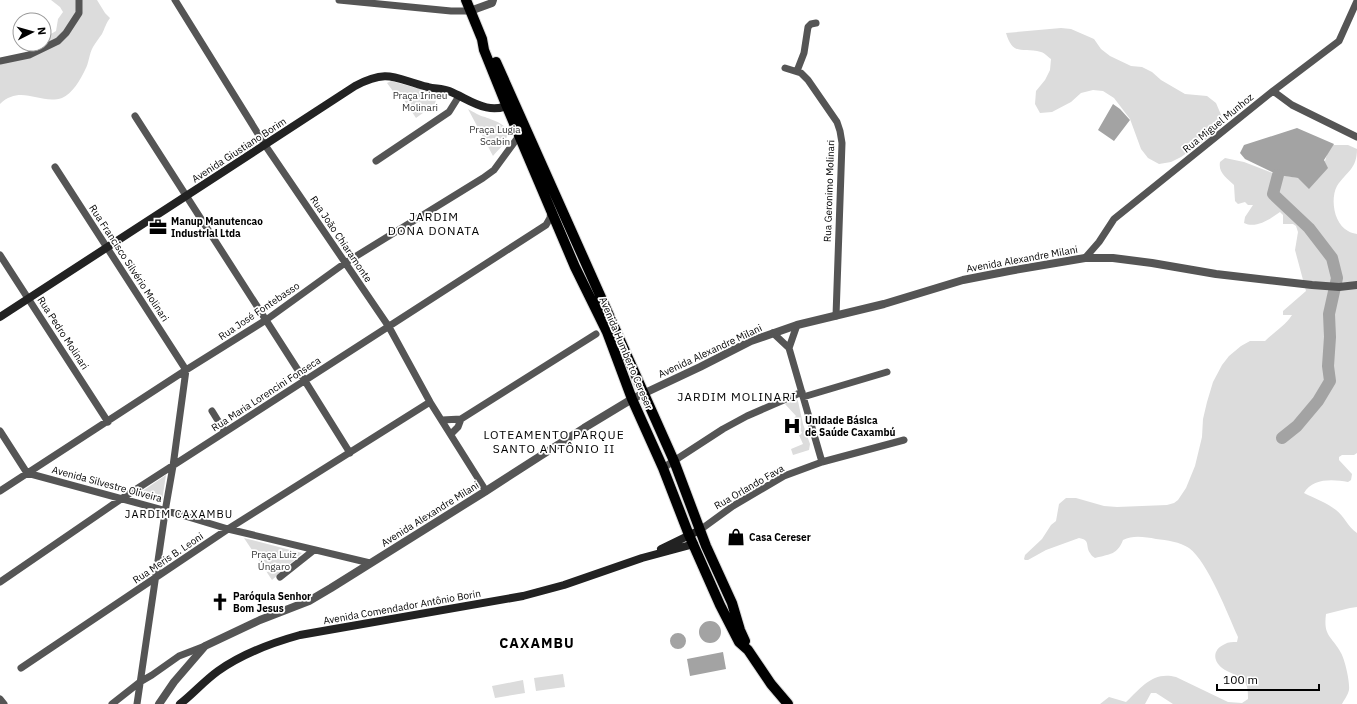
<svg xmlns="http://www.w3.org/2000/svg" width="1357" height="704" viewBox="0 0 1357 704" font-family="'IBM Plex Sans',sans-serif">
<rect width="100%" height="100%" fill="#fff"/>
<path fill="#dcdcdc" d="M51,0h46l8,13 5,5c-4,5 -5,10 -8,16 -3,4 -6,8 -9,13 -4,7 -4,16 -8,23 -4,9 -13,24 -23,28 -22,7 -41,-14 -62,6v-42l27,-5v-5l6,-8h11v-6l12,-7 2,-12 5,-7 -3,-5z
M1061,28l10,1 23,10 7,10 9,7 21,10 11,1 10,5 9,8 24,14 22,2 9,7 6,14 -1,10 -10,9 -30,21 -10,5 -12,2 -11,-6 -7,-9 -11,-30 -16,-21 -11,-7 -10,-1 -12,3 -10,9 -19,10 -12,1 -5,-9 1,-13 9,-11 5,-10 1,-11c-3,-2 -6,-6 -10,-7 -18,-5 -28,5 -35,-19z
M391,81l44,12 2,3 -2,8 -19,14 -14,-21 -4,1 -11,-15z
M468,109c6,3 11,7 17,8 10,4 27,8 21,22 -2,6 -9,12 -13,17z
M1331,145h17l9,4c0,20 -10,22 -20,37 -7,13 -3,38 11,45 3,2 6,2 9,3v219l-3,2h-12l-3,2v3l13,14 -1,6 -3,2c-15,-3 -36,-4 -44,11 10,5 23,10 32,17 8,6 12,17 21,23v74l-7,1 -24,6c-3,23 6,22 15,39 4,7 9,29 8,37 -1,5 -5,10 -7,14h-169l-17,-11h-5l-6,11h-45l9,-7 17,5c16,-15 27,-31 50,-25l52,25 14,1 6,-4c0,-7 0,-16 -6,-21 -5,-3 -12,-5 -17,-8 -12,-7 -14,-20 0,-26 3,-2 8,-2 12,-2l1,-5c-10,-22 -30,-75 -49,-89 -9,-6 -22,-8 -33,-9 -11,-2 -23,-4 -33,1 -6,15 -13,14 -28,18 -2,-1 -4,-3 -5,-5 -5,-7 1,-13 -11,-15l-33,12 -18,10h-3l-1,-1 1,-4 17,-16 9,-14 5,-4 3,-17 7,-6h10l28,8 13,1 50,-2 7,-2 4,-3 8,-12 9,-22 7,-29 1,-18 4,-17 6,-20 9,-17 7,-9 12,-10 9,-5h15c9,-9 20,-15 27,-26h-9v-4l23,-20 -11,-41 3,-18 -2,-6 -3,-2h-10v-9l-3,-3c-10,7 -24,17 -36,11l1,-6 8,-12h-5l-3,-3 -7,2 -3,-3 -1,-16c-7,-7 -16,-12 -14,-23l5,-4 19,4 31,12 29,5 21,-18 4,-13z
M793,398h3l2,3 5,23 7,20 -1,6 -16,5 -2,-6 12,-5 -4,-9 3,-2 -2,-4 1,-2 -3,-5 -2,1 -3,-4 3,-3 -11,-12z
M166,475l-4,26 -24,-7z
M244,538l58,15 -30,27z
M563,674l2,13 -29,4 -2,-13z
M523,680l2,13 -30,5 -3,-12z"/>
<path fill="#a3a3a3" d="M1113,104l7,5 10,11 -16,21 -16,-11z
M1297,128l37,16 -10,16 4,8 -19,21 -11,-11 -20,-3 -33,-16 -5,-6 4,-8z
M699 632a11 11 0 1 1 22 0a11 11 0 1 1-22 0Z
M670 641a8 8 0 1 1 16 0a8 8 0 1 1-16 0Z
M723,652l3,17 -36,7 -3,-17z"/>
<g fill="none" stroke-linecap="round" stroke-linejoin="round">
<path stroke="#a3a3a3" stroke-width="12" d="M1278,175l-5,19 36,34 23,30 5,20 -8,36 1,23 -2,29 2,15 -12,20 -21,25 -15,12"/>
<g stroke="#dbdbdb" stroke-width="12">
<path id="primary" d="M466,0l16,39 2,11 23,57 68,160 32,65 25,67 31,69 26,67 31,70 19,37 9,8 23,34 17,20
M496,62l178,399 32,85 26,57 8,27 5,11"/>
</g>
<path stroke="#555" stroke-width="7" d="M175,0l90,145 124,182 41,75 56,89
M339,0l112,11h19
M0,61l29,-6 29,-14 8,-8 13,-20v-13
M785,68l16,5 7,7 29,42 3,9 2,12 -6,173
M797,71l7,-18 4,-26 3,-3 5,-1
M1273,91l19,14 65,32
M135,116l170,265 45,72
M376,161l73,-49 10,-16
M55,167l131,203 -13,96 -7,40 -29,198
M0,255l108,167
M1085,258l14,-16 15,-23 159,-128 66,-50 18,-40
M773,333l16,15 33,114
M789,348l8,-23
M803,397l84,-25
M212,411l13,21
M442,420l19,-1 135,-85
M0,431l27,42 158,43 43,13 142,34
M451,434l7,-7 3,-8
M663,468l60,-39 24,-13 55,-24
M0,491l186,-121 80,-50 79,-57 138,-85 11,-8 22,-30 5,-1 3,2
M700,530l33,-24 51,-30 38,-14 82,-22
M280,577l34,-27
M0,582l121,-83 425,-274 4,-7 1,-7
M21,668l207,-139 202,-127
M0,699l4,5
M112,704l28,-22 12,-7 27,-19 26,-10"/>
<path stroke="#555" stroke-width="8" d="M470,11l22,-8 1,-3
M159,704l15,-22 31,-36 55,-26 49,-19 22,-13 155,-97 98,-63 48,-29 68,-32 51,-26 46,-16 87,-21 79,-24 46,-9 76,-13h28l39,5 64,11 96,11 27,2 18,-2"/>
<path stroke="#222" stroke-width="8" d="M0,317l355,-231c34,-18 40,-7 73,1 7,2 14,1 21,4 22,9 38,25 63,13
M661,549l39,-19
M180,704c13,-10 24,-23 38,-33 24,-17 53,-28 82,-36l223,-39 41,-11 78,-27 52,-14"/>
<use href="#primary" stroke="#000" stroke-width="10"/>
</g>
<defs>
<g id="office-bare" transform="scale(1.38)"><path d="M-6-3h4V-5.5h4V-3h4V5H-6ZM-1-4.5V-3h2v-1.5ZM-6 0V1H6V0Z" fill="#000" stroke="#fff" stroke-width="2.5" paint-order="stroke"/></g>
<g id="hospital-bare" transform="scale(1.38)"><path d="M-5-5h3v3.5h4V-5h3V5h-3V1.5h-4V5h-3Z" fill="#000" stroke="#fff" stroke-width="2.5" paint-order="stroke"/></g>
<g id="shop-bare" transform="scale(1.38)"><path d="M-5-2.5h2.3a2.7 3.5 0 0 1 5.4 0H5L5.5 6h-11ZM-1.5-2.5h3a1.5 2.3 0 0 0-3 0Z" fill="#000" stroke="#fff" stroke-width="2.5" paint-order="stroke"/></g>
<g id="church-bare" transform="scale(1.38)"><path d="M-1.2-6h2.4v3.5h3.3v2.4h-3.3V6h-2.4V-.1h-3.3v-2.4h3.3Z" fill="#000" stroke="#fff" stroke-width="2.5" paint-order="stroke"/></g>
</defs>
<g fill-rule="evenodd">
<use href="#office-bare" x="158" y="227"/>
<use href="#hospital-bare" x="792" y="426"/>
<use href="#shop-bare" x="736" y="537"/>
<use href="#church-bare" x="220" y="602"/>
</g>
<g text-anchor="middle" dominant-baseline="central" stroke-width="3.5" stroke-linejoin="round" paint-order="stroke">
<g font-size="10" fill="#333" stroke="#fff">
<text x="420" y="95">Praça Irineu<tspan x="420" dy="12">Molinari</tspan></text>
<text x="495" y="129">Praça Lugia<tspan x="495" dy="12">Scabin</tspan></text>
<text x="274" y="554">Praça Luiz<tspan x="274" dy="12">Úngaro</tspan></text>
</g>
<g font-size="10" fill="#000" stroke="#fff">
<text transform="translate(1218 123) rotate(-39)">Rua Miguel Munhoz</text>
<text transform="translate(239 150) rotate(-33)">Avenida Giustiano Borim</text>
<text transform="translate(829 191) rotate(-88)">Rua Geronimo Molinari</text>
<text transform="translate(341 239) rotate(56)">Rua João Chiaramonte</text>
<text transform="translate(1022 259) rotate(-10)">Avenida Alexandre Milani</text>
<text transform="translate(129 263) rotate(57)">Rua Francisco Silvério Molinari</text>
<text transform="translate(259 311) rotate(-34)">Rua José Fontebasso</text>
<text transform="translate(63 333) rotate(57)">Rua Pedro Molinari</text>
<text transform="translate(710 351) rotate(-25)">Avenida Alexandre Milani</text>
<text transform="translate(626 353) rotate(67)">Avenida Humberto Cereser</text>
<text transform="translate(266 394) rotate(-33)">Rua Maria Lorencini Fonseca</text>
<text transform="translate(107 484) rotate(15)">Avenida Silvestre Oliveira</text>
<text transform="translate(749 487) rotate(-30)">Rua Orlando Fava</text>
<text transform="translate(430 514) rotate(-32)">Avenida Alexandre Milani</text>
<text transform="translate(168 558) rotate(-34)">Rua Meris B. Leoni</text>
<text transform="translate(402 607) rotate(-10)">Avenida Comendador Antônio Borin</text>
</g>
<g font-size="10" font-weight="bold" fill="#000" stroke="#fff" text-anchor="start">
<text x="171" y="221">Manup Manutencao<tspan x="171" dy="12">Industrial Ltda</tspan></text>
<text x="805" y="420">Unidade Básica<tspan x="805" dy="12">de Saúde Caxambú</tspan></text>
<text x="749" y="537">Casa Cereser</text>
<text x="233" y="596">Paróquia Senhor<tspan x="233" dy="12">Bom Jesus</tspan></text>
</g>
<g font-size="11" letter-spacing="1" fill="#000" stroke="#fff">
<text x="179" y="514">JARDIM CAXAMBU</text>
</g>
<g font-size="12" letter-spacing="1" fill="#000" stroke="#fff">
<text x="434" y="216">JARDIM<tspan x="434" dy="14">DONA DONATA</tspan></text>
<text x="737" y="396">JARDIM MOLINARI</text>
<text x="554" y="434">LOTEAMENTO PARQUE<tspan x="554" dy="14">SANTO ANTÔNIO II</tspan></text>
</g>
<g font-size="14" font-weight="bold" letter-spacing="1" fill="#000" stroke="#fff">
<text x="537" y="643">CAXAMBU</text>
</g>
</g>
<g transform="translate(32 32) rotate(84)"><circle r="19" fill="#ffffff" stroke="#999999"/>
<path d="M0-3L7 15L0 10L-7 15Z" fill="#000000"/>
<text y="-6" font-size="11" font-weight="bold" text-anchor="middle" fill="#000000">N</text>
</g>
<path d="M1217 684v6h102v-6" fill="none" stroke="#000000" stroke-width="2"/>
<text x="1223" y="684" font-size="12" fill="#000000" stroke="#ffffff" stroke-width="3" paint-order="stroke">100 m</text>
</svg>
